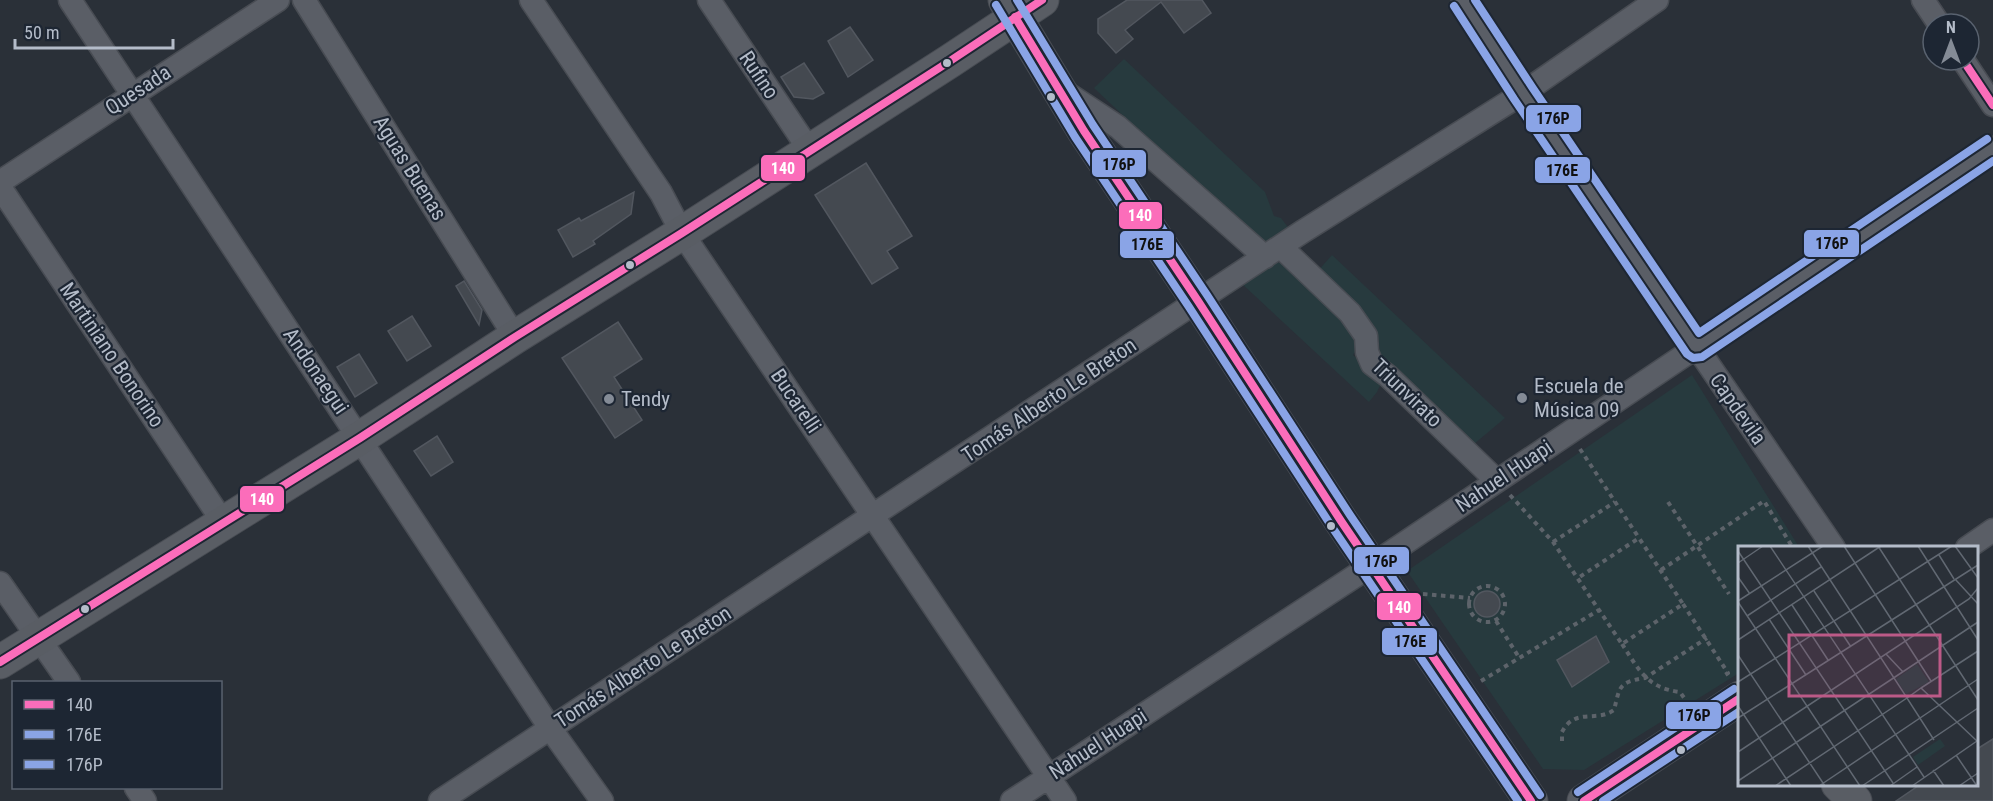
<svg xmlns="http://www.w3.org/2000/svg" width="1993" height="801" viewBox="0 0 1993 801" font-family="'Roboto Condensed',sans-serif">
<rect width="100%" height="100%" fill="#2a3038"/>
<path fill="#273a3e" d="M1124,59l141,133 9,24 7,2 9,12 -22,14h-9l-165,-156z
M1332,255l173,163 -31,26 -94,-86 -1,-18 -13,-21 -50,-46z
M1277,262l10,3 11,6 63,70 -8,14 29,26 -5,11 -8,10 -129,-120 25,-18z
M1692,375l107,172 -59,1 -1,125 -155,97 -41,-1 -136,-198z"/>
<path fill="#444950" stroke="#52575f" stroke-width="1.5" d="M1127,0h75l9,13 -27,20 -23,-31 -36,28 8,9 -17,14 -18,-20v-14z
M850,27l23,33 -25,17 -20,-36z
M804,63l20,30 -11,6 -19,-2 -13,-20z
M866,163l46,73 -25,15 11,17 -26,16 -57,-89z
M634,192l-3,22 -38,27 2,3 -22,13 -15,-27 21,-12 2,3z
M464,281l18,29 -3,15 -23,-39z
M412,316l19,30 -24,15 -19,-30z
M618,322l24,37 -28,18 28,43 -27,18 -53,-80z
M359,354l18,29 -22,14 -18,-30z
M437,436l16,26 -22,14 -17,-25z
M1474 604a13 13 0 1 1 26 0a13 13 0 1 1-26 0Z
M1596,636l13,26 -37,25 -15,-27z
M1993,739v62h-97l25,-17h56v-35z"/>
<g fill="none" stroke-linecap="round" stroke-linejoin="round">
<g stroke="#484c53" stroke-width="25">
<path id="street" d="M70,0l480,728 52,73
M304,0l211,337
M531,0l130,193 21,40 383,568
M709,0l101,151
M1463,0l60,93 311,455
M1923,0l16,24
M1963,60l30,45
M1065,92l53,35 147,130
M0,182l278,-182
M0,187l223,335
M1281,247l69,66 16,23 1,16 5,12 16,12 109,105
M1967,548l26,-18
M0,583l69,99
M136,788l9,13
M440,801l862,-569 221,-139 134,-93
M1012,801l360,-236 621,-417"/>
</g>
<g stroke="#484c53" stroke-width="35">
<path id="secondary" d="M1005,0l79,131 114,170 143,220 190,280
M0,662l360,-224 155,-101 167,-104 268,-172 92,-61
M1838,784l17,17
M1584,801l156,-103"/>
</g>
<path stroke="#5d636a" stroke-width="4" stroke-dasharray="4.5 4.5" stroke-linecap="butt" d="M1580,449l59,89
M1510,495l43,47 69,102 61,-40 -44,-66 -61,40
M1668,502l61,92
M1553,542l62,-40
M1661,570l103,-69 29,47
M1469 604a18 18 0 1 1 36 0a18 18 0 1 1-36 0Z
M1423,594l47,4
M1683,604l45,69 -3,2
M1496,621l24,38
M1622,644c17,26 25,44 58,48l7,10
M1481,681l118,-71
M1562,741v-9c13,-25 34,-9 52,-22 6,-23 4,-28 31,-32l62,-40"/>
<use href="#street" stroke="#5a5e66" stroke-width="22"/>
<use href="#secondary" stroke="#595d64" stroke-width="33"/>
<g stroke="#1d2633" stroke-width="12">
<path id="bus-1" d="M1015,17l69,114 114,170 143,220 190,280
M1963,60l30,45
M0,662l360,-224 155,-101 167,-104 268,-172 92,-61
M1584,801l156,-103"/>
</g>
<g stroke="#1d2633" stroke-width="12">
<path id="bus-2" d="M996,5l79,132 114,170 143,220 186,274
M1454,6l60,93 173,255 6,4 9,-1 291,-196
M1603,801l137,-90"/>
</g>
<g stroke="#1d2633" stroke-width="12">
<path id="bus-3" d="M1017,0l76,125 114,170 143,220 190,280
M1475,0l57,87 167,246 288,-194
M1578,792l156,-103"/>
</g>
<use href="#bus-1" stroke="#fb6dba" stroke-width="8"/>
<use href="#bus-2" stroke="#8aa4e6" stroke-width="8"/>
<use href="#bus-3" stroke="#8aa4e6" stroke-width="8"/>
</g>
<g fill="#b4bcc9" stroke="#1d2633" stroke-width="2">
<circle cx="947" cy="63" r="5"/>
<circle cx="1051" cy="97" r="5"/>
<circle cx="630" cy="265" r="5"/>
<circle cx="1331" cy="526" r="5"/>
<circle cx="85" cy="609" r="5"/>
<circle cx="1681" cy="750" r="5"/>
</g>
<g fill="#848b96" stroke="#1d2633" stroke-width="2">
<circle cx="1522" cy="398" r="6"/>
<circle cx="609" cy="399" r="6"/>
</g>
<g text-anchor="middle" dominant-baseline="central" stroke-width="4.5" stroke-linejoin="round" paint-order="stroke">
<g font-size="21" fill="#b4bcc9" stroke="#1d2633">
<text transform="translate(759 75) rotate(56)">Rufino</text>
<text transform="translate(138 90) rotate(-33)">Quesada</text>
<text transform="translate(410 168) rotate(58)">Aguas Buenas</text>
<text transform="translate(112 355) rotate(56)">Martiniano Bonorino</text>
<text transform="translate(316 371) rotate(56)">Andonaegui</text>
<text transform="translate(1407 393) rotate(44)">Triunvirato</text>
<text transform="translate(1049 400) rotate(-34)">Tomás Alberto Le Breton</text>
<text transform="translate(796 401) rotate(56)">Bucarelli</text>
<text transform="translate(1738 409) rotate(55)">Capdevila</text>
<text transform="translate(1504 476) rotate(-34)">Nahuel Huapi</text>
<text transform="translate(643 667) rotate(-33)">Tomás Alberto Le Breton</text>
<text transform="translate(1098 744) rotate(-33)">Nahuel Huapi</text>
</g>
<g font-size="21" fill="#b4bcc9" stroke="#1d2633" text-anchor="start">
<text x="1534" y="386">Escuela de<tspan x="1534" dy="24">Música 09</tspan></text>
<text x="621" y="399">Tendy</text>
</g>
</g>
<g transform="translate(1738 546)">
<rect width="240" height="240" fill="#2a3038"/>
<path d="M179,118l12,18 -23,12 -10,-15zM202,193l5,7 -27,19 -5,-8z" fill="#273a3e"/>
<path fill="none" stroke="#616872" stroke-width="1.5" d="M32,0l154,231M70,0l99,152 14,-10 57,54M106,0l87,135M140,0l100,154M180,0l60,94M217,0l23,32M0,5l155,232M201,9l15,24M0,17l25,-17M0,31l12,17M217,33l23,25M76,45l37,56M0,55l85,-55M0,56l122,184M54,59l36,55M9,70l74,-49M31,73l37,56M0,94l143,-94M148,108l17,18M0,109l87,131M0,136l214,-136M183,142l57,-37M0,160l53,80M0,172l240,-153M0,206l231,-153 9,-11M218,209l21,31M195,224l11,16M0,235l240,-159M37,240l132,-88 27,42M81,240l159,-107M124,240l116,-78M152,240l27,-19M174,240l65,-45M221,240l19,-13"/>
<path fill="#bc5a87" fill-opacity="0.15" stroke="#bc5a87" stroke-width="3" d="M51,89h151v61h-151z"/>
<rect width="240" height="240" fill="none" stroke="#b4bcc9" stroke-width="3"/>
</g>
<g stroke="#1d2633" stroke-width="2">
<rect x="1525" y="104" width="57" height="29" rx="6" fill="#8aa4e6"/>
<rect x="1091" y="149" width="56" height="29" rx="6" fill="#8aa4e6"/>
<rect x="760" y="154" width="46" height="28" rx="6" fill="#fb6dba"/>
<rect x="1534" y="156" width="57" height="28" rx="6" fill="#8aa4e6"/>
<rect x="1118" y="201" width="45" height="29" rx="6" fill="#fb6dba"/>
<rect x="1803" y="229" width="57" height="29" rx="6" fill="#8aa4e6"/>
<rect x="1119" y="230" width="56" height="29" rx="6" fill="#8aa4e6"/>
<rect x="239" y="485" width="46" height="28" rx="6" fill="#fb6dba"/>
<rect x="1353" y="546" width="57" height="29" rx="6" fill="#8aa4e6"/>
<rect x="1376" y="592" width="46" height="29" rx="6" fill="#fb6dba"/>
<rect x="1381" y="627" width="57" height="29" rx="6" fill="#8aa4e6"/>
<rect x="1665" y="701" width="57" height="29" rx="6" fill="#8aa4e6"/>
</g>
<g font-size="16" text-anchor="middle" font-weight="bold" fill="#fff">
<text x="783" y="174">140</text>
<text x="1140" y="221">140</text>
<text x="262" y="505">140</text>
<text x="1399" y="613">140</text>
</g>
<g font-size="16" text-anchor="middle" font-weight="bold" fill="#111">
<text x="1553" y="124">176P</text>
<text x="1119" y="170">176P</text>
<text x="1562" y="176">176E</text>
<text x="1832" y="249">176P</text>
<text x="1147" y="250">176E</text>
<text x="1381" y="567">176P</text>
<text x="1410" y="647">176E</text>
<text x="1694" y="721">176P</text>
</g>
<rect x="12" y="681" width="210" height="108" fill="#1d2633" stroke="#59626f" stroke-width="1.5"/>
<rect x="24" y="700" width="30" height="9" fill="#fb6dba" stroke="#59626f" stroke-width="1.5"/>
<text x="66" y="711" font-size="18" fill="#b4bcc9">140</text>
<rect x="24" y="730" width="30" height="9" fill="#8aa4e6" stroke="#59626f" stroke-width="1.5"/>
<text x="66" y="741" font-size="18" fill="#b4bcc9">176E</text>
<rect x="24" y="760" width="30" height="9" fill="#8aa4e6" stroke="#59626f" stroke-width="1.5"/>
<text x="66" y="771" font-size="18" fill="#b4bcc9">176P</text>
<g transform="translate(1951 42)"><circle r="28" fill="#1d2633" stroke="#59626f" stroke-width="1.5"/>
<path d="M0-4.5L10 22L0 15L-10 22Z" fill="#848b96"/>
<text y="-9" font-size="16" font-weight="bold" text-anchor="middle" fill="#b4bcc9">N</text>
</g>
<path d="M15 39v9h158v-9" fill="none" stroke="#b4bcc9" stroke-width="3"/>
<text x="24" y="39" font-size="18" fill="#b4bcc9" stroke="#1d2633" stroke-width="4.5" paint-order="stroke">50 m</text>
</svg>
